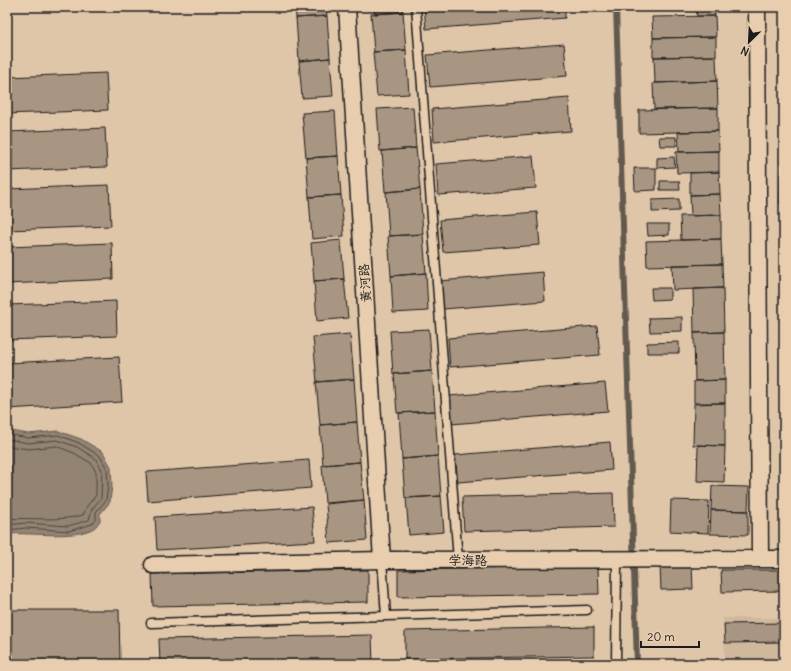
<svg xmlns="http://www.w3.org/2000/svg" width="791" height="671" viewBox="0 0 791 671" font-family="Delius,'LXGW WenKai TC',sans-serif">
<rect width="100%" height="100%" fill="#e0c6a9"/>
<filter id="ink" filterUnits="userSpaceOnUse"><feTurbulence type="fractalNoise" baseFrequency=".025" numOctaves="2"/><feDisplacementMap in="SourceGraphic" scale="8" xChannelSelector="R" yChannelSelector="G"/><feConvolveMatrix kernelMatrix="1 2 1 2 8 2 1 2 1" color-interpolation-filters="sRGB"/></filter>
<g filter="url(#ink)">
<path fill="#d0b89d" d="M723,618h61v46h-59z"/>
<path fill="#938372" stroke="#635a50" d="M7,430l21,4 30,-3 23,8 22,13 8,15 1,18 -2,17 -10,12v7c-2,2 -4,6 -6,7 -20,12 -63,4 -87,6z"/>
<g fill="none" stroke-linecap="round" stroke-linejoin="round">
<path stroke="#4c453e" stroke-width="1" d="M7,434l21,4 30,-3 21,8 21,13 7,13 1,16 -2,15 -10,12v8l-4,4 -23,7 -43,-3 -19,2
M7,439l21,4 29,-3 20,7 19,12 6,11 -1,28 -9,11 -3,11 -21,6 -42,-3 -19,2
M7,446l22,3 27,-3 18,7 17,10 5,9v23l-9,11 -4,9c-24,7 -50,2 -76,4"/>
<path stroke="#635a50" stroke-width="6" d="M616,7l21,657"/>
</g>
<path fill="#a99682" stroke="#1c1c1c" d="M295,7h31l1,9 -31,2z
M374,7h28l1,5 -28,2z
M424,7h141v11l-139,11z
M696,7h19v9h-18z
M403,12l3,38 -32,2 -3,-38z
M327,16l3,42 -31,3 -3,-43z
M715,16l1,21 -63,1 -1,-21z
M716,37v19l-63,1v-19z
M784,38v20h-2z
M564,44l3,32 -137,11 -3,-32z
M406,50l3,44 -32,2 -4,-44z
M716,56l1,25 -62,2 -1,-26z
M330,58l3,38 -31,2 -3,-37z
M106,73l2,37 -101,4v-37z
M717,81l1,27 -64,1 -1,-26z
M569,98l2,33 -137,11 -2,-33z
M783,100h1v26h-2z
M413,107l3,41 -36,3 -3,-42z
M718,108v23l-79,2v-23z
M335,111l3,45 -32,2 -4,-45z
M782,126h2v40h-3z
M105,128l2,39 -100,4v-39z
M718,131l1,20 -40,1 -1,-20z
M659,137h17v9h-16z
M416,148l4,41 -35,3 -3,-41z
M719,151v21l-42,1 -1,-21z
M338,156l3,39 -32,2 -3,-39z
M533,156l3,32 -98,7 -2,-31z
M674,157l1,10 -18,1v-10z
M781,166h3v38h-4z
M634,168h22v22l-21,1z
M719,172l1,22 -30,1v-22z
M660,181h19l1,9h-20z
M109,185l2,41 -104,4v-41z
M420,189l3,45 -34,2 -3,-44z
M720,194l1,21 -30,1 -1,-21z
M341,195l3,41 -32,3 -3,-42z
M679,199v12l-27,1v-12z
M537,212l3,33 -97,7 -3,-32z
M721,215v24l-40,1 -1,-24z
M647,224h22v11l-21,1z
M423,234l3,39 -35,3 -3,-40z
M721,239l1,25 -75,2 -1,-25z
M341,240l3,39 -30,2 -3,-38z
M112,243l1,36 -106,5v-37z
M722,264l1,24 -50,2 -1,-25z
M543,272l2,29 -102,8 -3,-28z
M426,273l2,38 -35,2 -2,-37z
M344,279l4,39 -31,3 -3,-40z
M651,288h19v11l-18,1z
M723,288l1,44 -30,1 -1,-44z
M116,301l1,35 -110,4v-35z
M682,317v14l-32,1 -1,-14z
M597,326l3,29 -150,12 -2,-29z
M429,329l3,42 -39,3 -3,-43z
M724,332l1,48 -30,1 -1,-48z
M350,334l4,45 -37,3 -4,-45z
M679,342v11h-32v-10z
M119,357l3,45 -115,7v-46z
M432,371l3,40 -38,2 -3,-39z
M354,379l3,43 -37,3 -4,-43z
M725,380v23h-31v-22z
M605,383l3,28 -157,13 -2,-28z
M725,403v43l-32,-1 1,-41z
M435,411l3,45 -36,3 -3,-46z
M357,422l3,40 -37,3 -3,-40z
M610,442l2,28 -154,12 -3,-27z
M698,445l27,1 -1,36 -27,-1z
M438,456l3,40 -36,2 -3,-39z
M309,460l2,28 -163,13 -2,-29z
M360,462l4,38 -39,3 -3,-38z
M712,486l37,1 -1,24 -37,-1z
M613,493l1,34 -150,4 -2,-34z
M441,496l3,36 -35,3 -3,-37z
M364,500l3,40 -38,3 -3,-39z
M671,500l38,1 -1,32 -38,-2z
M312,507l3,34 -158,9 -2,-33z
M711,510l37,1v24l-38,-1z
M660,565h32l1,24 -32,1z
M598,567l1,27 -201,3v-27z
M368,570v32l-215,4 -1,-32z
M721,570h63v21l-62,1z
M7,610h112l1,54h-113z
M784,623v19l-59,1 -1,-19z
M594,627v29l-189,3v-28z
M372,635l1,29h-213l-1,-25z"/>
<g fill="none" stroke-linecap="round" stroke-linejoin="round">
<g stroke="#1c1c1c" stroke-width="11">
<path id="lane" d="M416,7l42,553
M382,560l4,56
M151,623l436,-13
M616,664l1,-104"/>
</g>
<g stroke="#1c1c1c" stroke-width="19">
<path id="street" d="M347,7l35,553
M757,7l3,552
M153,565l229,-5 402,-1"/>
</g>
<use href="#lane" stroke="#e8cdaf" stroke-width="8"/>
<use href="#street" stroke="#e8cdaf" stroke-width="16"/>
</g>
</g>
<g text-anchor="middle" dominant-baseline="central" stroke-width="3" stroke-linejoin="round" paint-order="stroke">
<g font-size="13" fill="#1c1c1c" stroke="#e8cdaf">
<text transform="translate(365 283) rotate(-94)">黄河路</text>
<text x="468" y="560">学海路</text>
</g>
</g>
<rect width="791" height="671" fill="none" stroke="#e8cdaf" stroke-width="24"/>
<rect x="12" y="12" width="767" height="647" fill="none" stroke="#1c1c1c" stroke-width="1.5" filter="url(#ink)"/>
<g transform="translate(749 42) rotate(204)" stroke="#e8cdaf" stroke-width="3" paint-order="stroke">
<path d="M0-3L7 15L0 10L-7 15Z" fill="#1c1c1c"/>
<text y="-6" font-size="11" font-weight="bold" text-anchor="middle" fill="#1c1c1c">N</text>
</g>
<path d="M641 641v6h58v-6" fill="none" stroke="#1c1c1c" stroke-width="2"/>
<text x="647" y="641" font-size="12" fill="#1c1c1c" stroke="#e8cdaf" stroke-width="3" paint-order="stroke">20 m</text>
</svg>
